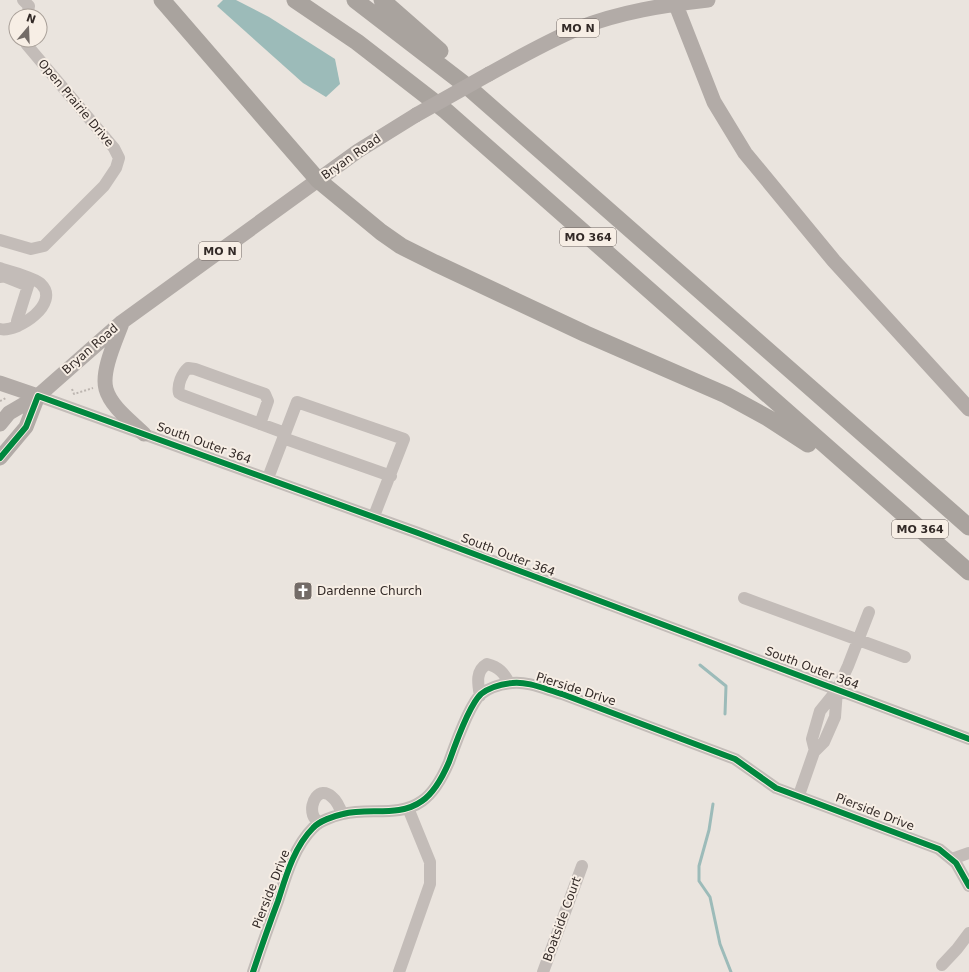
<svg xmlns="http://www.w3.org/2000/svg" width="969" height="972" viewBox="0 0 969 972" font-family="'DejaVu Sans',sans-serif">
<rect width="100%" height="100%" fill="#eae4de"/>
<path fill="#9cbbb9" d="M223,0h13l33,17 66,42 5,25 -14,13 -23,-14 -86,-77z"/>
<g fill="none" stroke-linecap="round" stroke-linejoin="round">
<path stroke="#9cbbb9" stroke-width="3" d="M700,665l26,21 -1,28
M713,804l-4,26 -10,36v15l11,16 10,47 11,28"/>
<path stroke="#bcb5b0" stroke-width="2" stroke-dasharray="2 2" stroke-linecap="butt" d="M72,389l2,5 19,-6
M0,401l6,-3"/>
<path stroke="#c3bcb8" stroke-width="12" d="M23,0l6,6 -2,10
M0,240l31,9 13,-3 60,-60 12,-18 3,-10 -5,-10 -87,-103 -1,-5
M0,268c10,4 34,9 41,16 20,19 -23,49 -41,45
M0,277l3,-1 25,10 -11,35 1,5
M38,396l380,137 551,206
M260,424l8,-23 -3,-7 -70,-25 -7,-1c-6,5 -11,17 -9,25l3,2 103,38
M283,438l108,38
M268,478l29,-76 107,37 -30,77
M744,598l161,59
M480,696c-2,-12 -5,-25 7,-32 12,3 17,9 22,19
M815,751l-3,-12 8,-28 17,-21 11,-24 21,-54
M799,795l15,-43 10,-10 11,-25 2,-27
M318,824c-1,-3 -4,-6 -5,-9 -4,-12 6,-30 19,-18 5,4 8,11 10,17
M952,859l17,-6
M942,965l15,-16 12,-16
M253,972c8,-24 16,-47 25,-71 8,-25 16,-54 35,-73 6,-7 21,-12 30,-14 26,-7 55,4 79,-13 13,-9 21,-25 27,-39 6,-17 20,-57 32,-68 9,-7 21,-10 31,-11 16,-2 35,7 50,11l173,65 41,29 163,61 17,14 13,23
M399,972l31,-88v-22l-22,-54
M543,972l39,-106"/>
<path stroke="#b2aba7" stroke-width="15" d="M674,0l40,102 31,51 89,108 135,148
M489,74c29,-16 59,-33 90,-46 41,-16 85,-23 129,-28
M122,323c-6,17 -21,48 -16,66 5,18 25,32 38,45
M0,383l38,13
M0,424l9,-11 29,-17 84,-74 236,-171 58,-36
M0,458l26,-31 12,-31"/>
<path stroke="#a9a39e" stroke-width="17" d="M162,0l156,180 63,52 20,14 34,17 151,71 140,61 42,23 40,26
M295,0l62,42 89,69 523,461
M355,0l113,87 501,440
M382,0l58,51"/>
<path stroke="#b2aba7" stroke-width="15" d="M416,115l73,-41"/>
<g stroke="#f7eee5" stroke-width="8">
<path id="cycleway" d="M38,396l380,137 551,206
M0,458l26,-31 12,-31
M253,972c8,-24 16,-47 25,-71 8,-25 16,-54 35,-73 6,-7 21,-12 30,-14 26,-7 55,4 79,-13 13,-9 21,-25 27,-39 6,-17 20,-57 32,-68 9,-7 21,-10 31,-11 16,-2 35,7 50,11l173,65 41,29 163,61 17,14 13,23"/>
</g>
<use href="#cycleway" stroke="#00873e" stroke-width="6"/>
</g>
<defs>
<g id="church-square" transform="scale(1)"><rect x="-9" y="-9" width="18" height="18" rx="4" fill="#736b67" stroke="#f7eee5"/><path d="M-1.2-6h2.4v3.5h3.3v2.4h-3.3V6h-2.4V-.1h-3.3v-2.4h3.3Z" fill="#fff"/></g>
</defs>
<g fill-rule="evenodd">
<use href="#church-square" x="303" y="591"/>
</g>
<g text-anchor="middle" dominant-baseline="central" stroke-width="4" stroke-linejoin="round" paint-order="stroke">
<g fill="#f7eee5" stroke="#6e6560" stroke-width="1">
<rect x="557" y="19" width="42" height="18" rx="3"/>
<rect x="560" y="228" width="56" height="18" rx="3"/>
<rect x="199" y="242" width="42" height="18" rx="3"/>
<rect x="892" y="520" width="56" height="18" rx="3"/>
</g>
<g font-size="11" font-weight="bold" fill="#332a27">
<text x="578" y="28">MO N</text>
<text x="588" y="237">MO 364</text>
<text x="220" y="251">MO N</text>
<text x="920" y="529">MO 364</text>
</g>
<g font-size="12" fill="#332a27" stroke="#f7eee5">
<text transform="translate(76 103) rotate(50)">Open Prairie Drive</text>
<text transform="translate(351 157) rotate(-35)">Bryan Road</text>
<text transform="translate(90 349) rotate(-41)">Bryan Road</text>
<text transform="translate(204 443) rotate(20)">South Outer 364</text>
<text transform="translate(508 555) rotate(21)">South Outer 364</text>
<text transform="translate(812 668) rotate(21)">South Outer 364</text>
<text transform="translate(576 689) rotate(18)">Pierside Drive</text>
<text transform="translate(875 812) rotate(21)">Pierside Drive</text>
<text transform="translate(271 889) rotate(-69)">Pierside Drive</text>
<text transform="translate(562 919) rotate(-70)">Boatside Court</text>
</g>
<g font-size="12" fill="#332a27" stroke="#f7eee5" text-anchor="start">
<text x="317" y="591">Dardenne Church</text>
</g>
</g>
<g transform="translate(28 28) rotate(19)"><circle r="19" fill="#f7eee5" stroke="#a9a099"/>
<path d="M0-3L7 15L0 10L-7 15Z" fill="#736b67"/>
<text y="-6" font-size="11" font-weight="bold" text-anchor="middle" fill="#332a27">N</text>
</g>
</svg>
